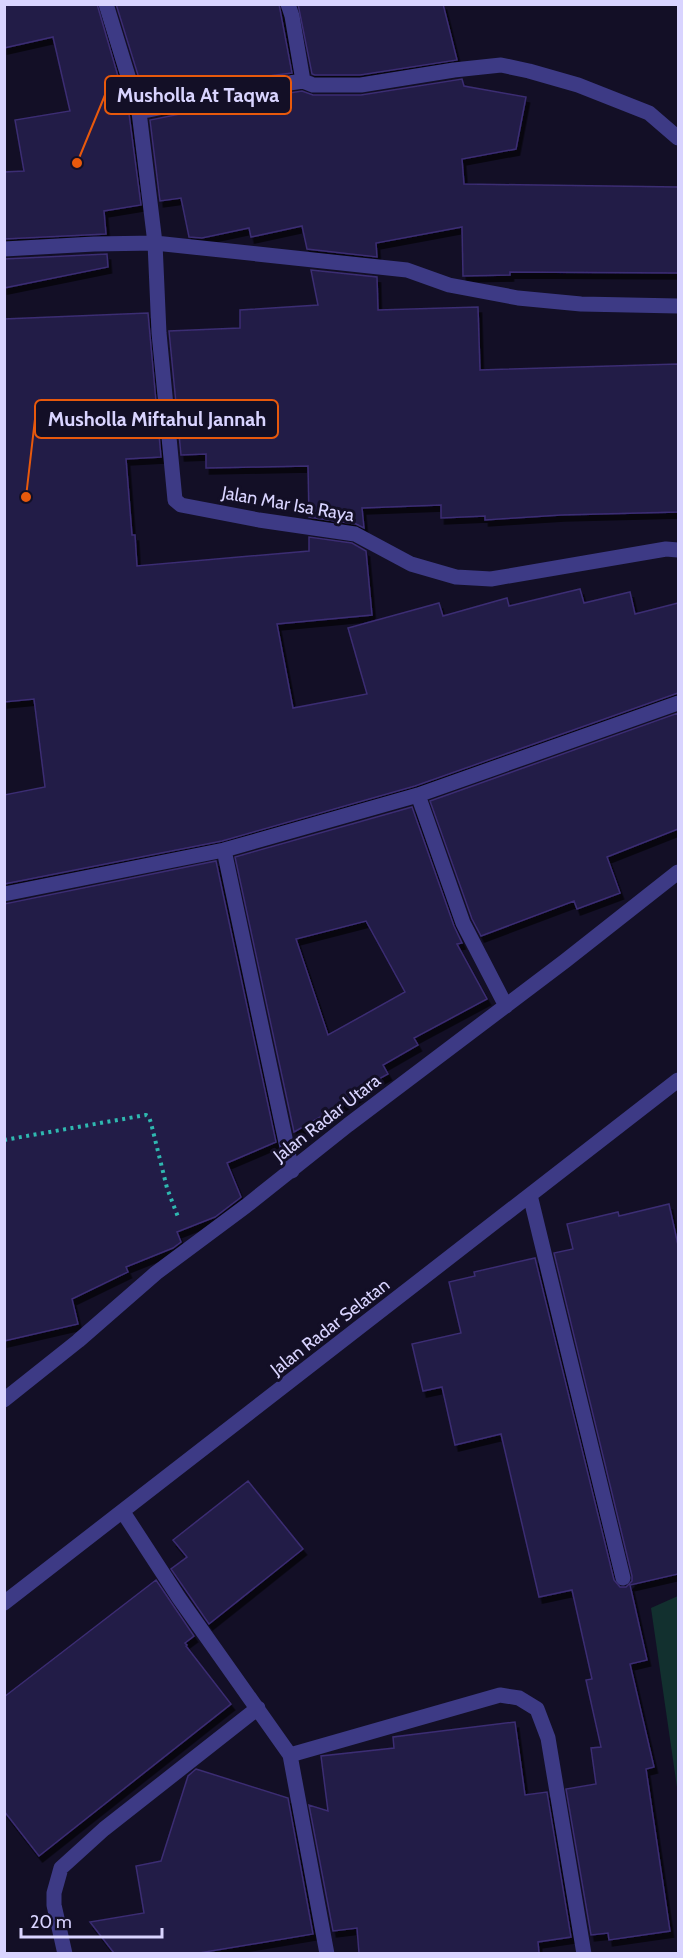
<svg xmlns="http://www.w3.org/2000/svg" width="683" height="1958" viewBox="0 0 683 1958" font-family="Cabin,sans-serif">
<defs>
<filter id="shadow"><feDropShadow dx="3.5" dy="6" stdDeviation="0" flood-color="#0009"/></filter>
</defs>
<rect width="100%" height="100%" fill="#130f26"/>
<path fill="#12302f" d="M678,1596v198l-27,-186z"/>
<path fill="#241b47" stroke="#3b2d73" stroke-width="1.5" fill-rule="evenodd" filter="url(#shadow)" d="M4,4h93l32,110 12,91 -37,6 2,23 -102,5v-67l20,-1 -9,-51 55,-9 -17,-74 -49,11z
M116,4h163l13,69 -32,4 -114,24z
M298,4h145l14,56 -97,15h-45l-3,-1z
M462,79l2,7 62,11 -10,52 -54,10 2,25 214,3v86l-168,-1v3l-47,1 -1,-49 -86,16 1,14 -70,-8 -5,-23 -51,11 -2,-9 -47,10 -13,-1 -8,-39 -21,3 -10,-81 114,-23 38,-6 11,4h48z
M107,254l1,13 -104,21v-29z
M311,270l66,7 1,33 100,-3 2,63 198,-6v148l-117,3 -76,5v-4l-44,2v-13l-79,3 2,20 -8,-4 -47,-7 -1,-51 -102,2v-14l-25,1 -12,-124 71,-3v-18l78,-5z
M148,313l13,144 -35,2 6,76h3l2,31 172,-15v-14l43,6 14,8 6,64 -95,9 16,84 74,-14 -19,-66 91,-25 4,13 64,-18 2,8 71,-17 4,14 46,-11 5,22 43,-11v90l-263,93 -193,55 -218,43v-89l41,-8 -11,-88 -30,3v-383z
M678,713v116l-71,28 13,36 -43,16 -3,-8 -93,35 -9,-17 -42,-118z
M412,807l42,119 8,17 -5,1 30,55 -73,39 4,7 -35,20 5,9 -31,17 2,4 -65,37 -59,-275zM366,921l39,71 -77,43 -32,-96z
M216,861l60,281 -49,21 14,34 -1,1 -25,19 -38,15 4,10 -8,6 -47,19 2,5 -56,27 6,25 -74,17v-437z
M669,1204l9,41v329l-48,11 17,75 -17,4 24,103 -8,2 24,162 -61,9 -1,-7 -17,2 -25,-146 30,-5 -5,-36 10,-1 -15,-67 6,-1 -20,-89 -33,7 -38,-163 -46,11 -13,-58 -19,4 -11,-47 49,-11 -12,-51 26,-6 -1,-4 61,-14 79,322 6,7h6l6,-6v-5l-78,-323 19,-4 -6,-25 51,-12 1,4z
M248,1481l55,68 -94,75 -38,-55 16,-12 -14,-17z
M156,1580l38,56 -9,7 2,2 -1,1 45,58 -192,152 -35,-45v-114z
M515,1722l10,73 22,-3 24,145 -33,5 1,11h-180l-2,-25 -24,3 -24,-126 19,6 -7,-55 73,-8 -1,-11z
M196,1769l92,29 25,136 -114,19h-85l-24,-31 54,-9 -8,-47 25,-5 27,-85z"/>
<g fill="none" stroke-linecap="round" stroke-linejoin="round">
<path stroke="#2fb8b0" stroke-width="4" stroke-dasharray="3 4.5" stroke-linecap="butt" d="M4,1140l142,-25 3,2 2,6 16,65 11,29"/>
<path stroke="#3d3a85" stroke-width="15" d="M106,4l33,108 16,131 4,90 16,167 6,5 78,15 96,14 56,30 45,13 35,2 175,-30 12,1
M288,4l4,12 11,65
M139,112l123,-25 41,-6 10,4h48l93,-15 47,-5 28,6 49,14 71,28 29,25
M4,249l90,-5 61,-1 252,27 42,15 69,13 63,6 97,2
M418,795l45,128 43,83
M224,850l68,321
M4,894l220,-44 194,-55 260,-92
M530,1195l93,383
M4,1400l74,-59 78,-68 90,-67 102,-81 217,-164 113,-89
M123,1512l56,86 111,157 37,199
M4,1603l674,-523
M290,1755l210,-60 19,3 18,11 11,29 36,216
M65,1954l-11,-49v-12l7,-25 43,-39 154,-121"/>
</g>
<g text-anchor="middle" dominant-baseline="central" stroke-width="6" stroke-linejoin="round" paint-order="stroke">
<g font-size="18" fill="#d9d4ff" stroke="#130f26">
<text transform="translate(288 504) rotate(10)">Jalan Mar Isa Raya</text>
<text transform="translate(327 1118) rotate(-38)">Jalan Radar Utara</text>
<text transform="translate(330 1327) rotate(-38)">Jalan Radar Selatan</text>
</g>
</g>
<path fill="none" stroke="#e8590c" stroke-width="2" d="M77 163L105 95M26 497L35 419"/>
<g fill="#e8590c" stroke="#130f26" stroke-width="2">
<circle cx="77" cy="163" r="6"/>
<circle cx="26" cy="497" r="6"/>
</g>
<g fill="#130f26" stroke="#e8590c" stroke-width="2">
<rect x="105" y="76" width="186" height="38" rx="6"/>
<rect x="35" y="400" width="243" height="38" rx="6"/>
</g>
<g font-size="20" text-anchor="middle" font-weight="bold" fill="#d9d4ff">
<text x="198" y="102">Musholla At Taqwa</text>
<text x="157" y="426">Musholla Miftahul Jannah</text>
</g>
<rect width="683" height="1958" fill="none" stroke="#d9d4ff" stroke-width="12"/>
<path d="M21 1928v9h141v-9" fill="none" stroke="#d9d4ff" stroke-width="3"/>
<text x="30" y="1928" font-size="18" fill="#d9d4ff" stroke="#130f26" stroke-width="4.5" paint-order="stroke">20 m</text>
</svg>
